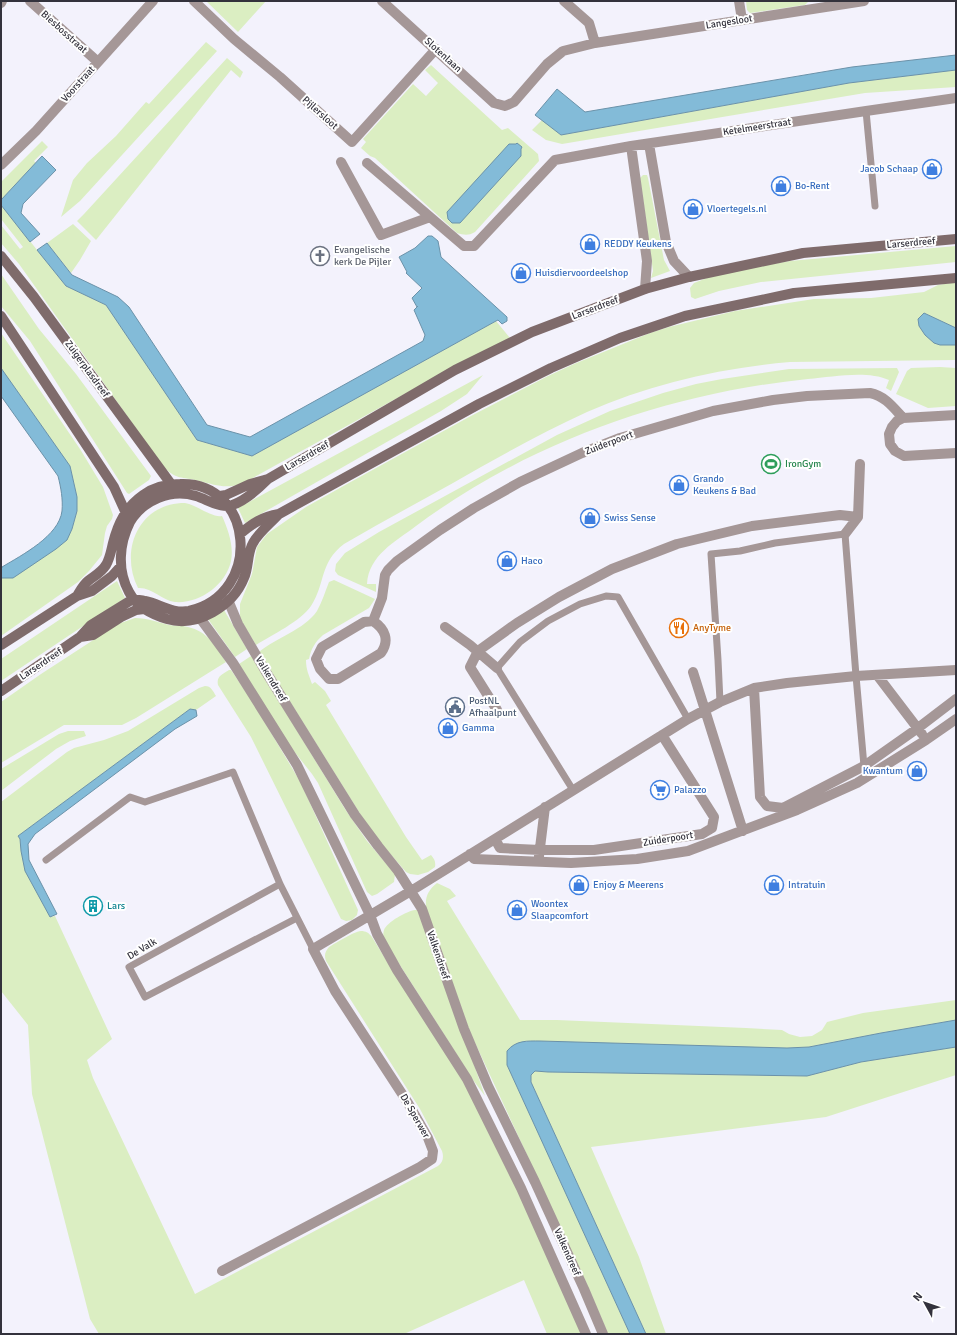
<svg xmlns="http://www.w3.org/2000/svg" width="957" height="1335" viewBox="0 0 957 1335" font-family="Signika,sans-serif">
<rect width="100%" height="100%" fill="#f3f2fc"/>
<path fill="#dbeec2" d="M206,1h60l-28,31z
M746,1h63l-4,4 -55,8 -3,-3z
M206,42l11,9 -137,150 -19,16 12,-37 14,-17 29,-27 30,-34 3,2z
M227,58l16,14 -3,6 -9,-8 -135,170 -19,-19 7,-7z
M431,65l71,65 6,-2 30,26 1,7 -64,71c-7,4 -11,3 -18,1l-82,-75 -5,-2 -9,-8 5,-6 -3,-3 50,-55 13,12 12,-13 -13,-13z
M956,70v17l-91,6 -303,51 -16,-4 -14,-10 10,-10 19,15 288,-52z
M42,141l6,6 -14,14 2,2 -35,37v-18z
M643,175h4l1,3 16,82 6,11 -19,7 2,-7 -13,-93z
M1,205l65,81 40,19 91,135 55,16 244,-135 14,17 -53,27 -215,119c-18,5 -26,1 -43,-3 -17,-5 -23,0 -37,-16l-143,-201 -18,-21v-18l19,24 3,-2 -22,-28z
M73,224l18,17 -11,19 -9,13 -24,-30z
M956,246v16l-195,20 -42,9 -24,8 -4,-2 -1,-9 4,-5 26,-10 70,-12z
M1,274l38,55 37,45 75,102 -2,4 -20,14 -2,-1 -97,-152 -29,-35z
M956,282v46l-32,-15 -6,6 1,7 6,9 16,10h15v15l-166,2c-70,6 -139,22 -203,50 -46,21 -90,46 -134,71 -36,20 -73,40 -109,61 -25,19 -18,39 -33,62 -10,15 -39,29 -55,39l-16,-26v-15l12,-30 5,-27 10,-13 39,-27 41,-23 122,-67 79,-41 26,-12 76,-31 19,-6 66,-16 79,-12 57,-1 53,-6 14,-7z
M1,333l79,116 23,38 10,28 -1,4 -5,7 -2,7 -3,22 -13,16 -11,11 -77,54v-58h12l59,-49 5,-18v-14l-7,-31 -69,-98z
M940,367l16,1v38l-28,2 -32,-14 11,-23 4,-3z
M897,368l2,4 -8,19 -5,-3 3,-8c-23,-10 -56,-3 -81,-1 -139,14 -279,63 -392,147 -21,16 -47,29 -49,58h9v8l-38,-17 -3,-4 1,-7 9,-11 34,-21 178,-97 53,-24 53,-18 33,-9 26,-5 67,-10z
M483,375l-16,19 -26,17 -196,112 -7,-15z
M185,503c12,2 27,15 37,13 6,13 12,30 9,45 -5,24 -32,43 -56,41 -14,-2 -23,-15 -37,-14 -19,-38 1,-85 47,-85z
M334,580l41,19 -6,9 -46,27c-8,7 -12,14 -14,24l-3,1c0,10 3,15 6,24l3,-2 10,9 6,10 -5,4 80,132 16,23 9,-5c3,4 5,6 4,12l-7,5 -10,3 -8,-1 -4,-2 -34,-39 -113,-181c18,-15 45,-22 58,-41 5,-9 8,-19 12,-29z
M117,581l8,17 -124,83v-22z
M224,610l23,39 -12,8 -27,-38z
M135,618c13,0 22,4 34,7 6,1 13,0 19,2 19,4 29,20 38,35l-90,56 -14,7h-58l-63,38v-61l40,-28 77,-50z
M251,656l1,1 93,152 22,32 28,33 -1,8 -17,12 -5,2 -5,-4 -49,-109 -6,-9 -23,-29 -50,-81z
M229,670h2l21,31 49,82 57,127 -1,5 -5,5 -6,1 -5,-2 -90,-182 -33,-52c-2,-9 5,-11 11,-15z
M205,686c6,0 8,5 11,10l-20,14 -6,-1 -172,127 2,3 1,12 29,66 5,-1 57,123 -25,21 6,18 102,216 243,-128c5,-4 6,-9 4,-15l-22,-42 -94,-148c-2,-6 -1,-9 3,-14 7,-4 24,-15 32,-16 5,0 8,2 11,6 34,57 74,111 105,169 39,74 71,152 105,228h-35l-23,-54 -120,54h-305l-9,-15 -58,-225 -4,-69 -27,-34v-189l66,-50 7,-4 30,-8 24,-9 71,-43z
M68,731h16l2,5 -16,5 -14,8 -55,42v-22l58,-35z
M437,883l13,6 6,7 -9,5 73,119h37l189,8 36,2 7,4 11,3 12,-1 10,-6 5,-8 36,-9 93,-13v20l-75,13 -72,14 -22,1 -262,-7 -18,24 123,269h-22l-22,-52 -116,-250 -43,-120c-3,-13 0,-21 10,-29z
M415,910h5l65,186 -12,-16 -89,-140c-1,-4 -1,-7 0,-10 3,-8 23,-19 31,-20z
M956,1047v28l-130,42 -235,30 48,110 27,77h-20l-115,-252v-7l4,-4 13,1 259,4 54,-14z"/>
<path fill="#83bbd8" stroke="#6b92a9" d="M956,55v15l-107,13 -288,52 -26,-20 22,-26 28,23 267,-45z
M517,143l5,4 -1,2v7l-61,67h-8l-4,-4 -1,-7 62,-68h7z
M42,156l14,14 -33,34 -2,9 19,21 -10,8 -29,-37v-5z
M428,236h4l6,5 3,16 66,60v4l-5,3 -4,-4 -2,1 -244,135 -55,-16 -91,-135 -40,-19 -29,-36 10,-7 25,32 46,22 11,10 78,118 43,12 173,-96 2,-6 -11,-25 4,-4 -1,1 -5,-9 10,-10 -16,-15 1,-1 -8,-15 16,-9z
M924,313l32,15v17h-16l-6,-2 -9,-8 -6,-9 -1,-7z
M1,368l69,98 7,31v14l-5,18 -5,11 -11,9 -43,29h-12v-8l1,-3c20,-12 57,-31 60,-56 1,-12 -1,-23 -4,-35l-57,-80z
M190,709l6,1 1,6 -22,13 -140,105 -7,10 1,16 28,54 -7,3 -25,-46 -4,-20 -1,-12 -2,-3z
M956,1020v27l-95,15 -54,14 -259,-4 -13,-1 -4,4v7l115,252h-16l-123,-269v-14c9,-11 20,-10 33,-10l247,7 22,-1 72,-14z"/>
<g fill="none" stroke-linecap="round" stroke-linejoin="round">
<path stroke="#a59797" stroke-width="7" d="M866,111l9,95
M720,702l-2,-42 -7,-106 29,-3 35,-8 70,-9 11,142 8,90
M573,790l-76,-122 23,-26 28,-21 32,-17 26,-8 12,1 70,122
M46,860l84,-63 15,5 88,-30 47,112 33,65
M280,884l-151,83 16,30 152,-79"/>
<path stroke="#a59797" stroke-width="10" d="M30,1l68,61
M194,1l40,38 46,38 72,65 84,-93
M382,1l112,102 11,3 9,-4 33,-38 16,-13 32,-8 269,-42
M564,1l25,22 6,20
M739,1l3,19
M1,3l1,-2
M649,144l17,98 8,19 15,16
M631,146l16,115 -2,28
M341,162l40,73 49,-18
M367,163l97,83h10l81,-86 76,-14 235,-35 90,-13
M1,165l35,-34 117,-130
M956,415l-53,3 -6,3 -5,6 -3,7 1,10 5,7 9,5 52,-3
M845,534l13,-17 2,-53
M228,600l10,24 28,48 89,143 23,31 20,25 24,38 42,120 24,57 47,96 49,107 19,45
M200,618l33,45 64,102 73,150 7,19 20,36 70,109 54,109 65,146
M373,621c12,8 17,19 8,32l-43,26h-9l-9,-10 -4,-10 6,-12 42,-25 9,-1 9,-23 3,-23 3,-5 9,-9 43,-31 34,-22 46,-26 62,-29 38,-15 93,-27 60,-11 34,-4 63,-3c15,3 23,14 33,25
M445,627l25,18 27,23
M693,672l50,159
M877,675l45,59
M754,688l6,109 7,9 16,2 81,-42 54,-38 38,-29
M497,710l-27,-43 8,-16 39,-28 42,-26 53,-28 65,-25 75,-18 88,-11 18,2
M495,839l5,9 40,2h54l108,-16 10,-6 2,-11 -52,-82
M470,854l4,5 97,4 66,-4 51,-8 109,-41 60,-27 69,-43 30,-21
M539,856l6,-49
M222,1271l198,-104 12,-8 1,-8 -5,-13 -20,-35 -73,-112 -22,-42 98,-58 277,-172 32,-17 34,-14 33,-5 69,-7 100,-6"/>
<path stroke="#7f6b6b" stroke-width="10" d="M1,256l33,41 137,187
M1,316l113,171 16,35c-11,22 -13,48 -1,70 8,15 22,22 38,27 30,9 66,-13 77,-41 5,-11 3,-25 9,-35 6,-11 18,-20 26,-29
M220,496l6,-1 24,-11 18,-5
M130,522c13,-22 41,-34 66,-26 10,3 21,11 32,10 14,-2 30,-17 40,-27l187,-109 77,-38 113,-43 44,-12 114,-24 153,-14
M240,534c13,-11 22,-17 39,-20l200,-110 72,-36 69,-30 65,-22 109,-23 162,-15
M77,596c3,-5 6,-11 11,-15 6,-5 13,-8 18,-16 4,-7 5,-14 7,-22 5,-20 13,-36 30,-48 11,-8 24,-11 37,-11 74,-3 84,110 9,127 -17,3 -29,-7 -44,-10 -4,-1 -8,-1 -12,-2
M80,637l13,-2 28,-18 15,-7 8,-1
M1,645l76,-49 15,-5 20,-15 9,-10
M1,691l79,-54 11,-12 42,-26"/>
</g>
<defs>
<g id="shop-ring" transform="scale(1)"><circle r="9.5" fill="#fff" stroke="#3f7fe0" stroke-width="1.5"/><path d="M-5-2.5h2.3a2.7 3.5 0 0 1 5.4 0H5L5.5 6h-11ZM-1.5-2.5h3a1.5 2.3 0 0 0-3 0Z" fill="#3f7fe0"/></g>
<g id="church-ring" transform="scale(1)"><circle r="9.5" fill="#fff" stroke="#6b7280" stroke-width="1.5"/><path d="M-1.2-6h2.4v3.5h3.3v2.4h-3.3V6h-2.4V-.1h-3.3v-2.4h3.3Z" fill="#6b7280"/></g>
<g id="stadium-ring" transform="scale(1)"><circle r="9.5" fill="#fff" stroke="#2e9e5b" stroke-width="1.5"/><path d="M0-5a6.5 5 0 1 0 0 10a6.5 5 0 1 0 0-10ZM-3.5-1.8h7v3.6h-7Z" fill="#2e9e5b"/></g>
<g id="restaurant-ring" transform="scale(1)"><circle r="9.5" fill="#fff" stroke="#e8710a" stroke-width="1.5"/><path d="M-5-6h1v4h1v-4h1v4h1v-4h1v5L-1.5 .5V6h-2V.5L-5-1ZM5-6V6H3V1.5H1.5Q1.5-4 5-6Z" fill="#e8710a"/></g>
<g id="civic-ring" transform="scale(1)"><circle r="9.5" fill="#fff" stroke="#5c6f8a" stroke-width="1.5"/><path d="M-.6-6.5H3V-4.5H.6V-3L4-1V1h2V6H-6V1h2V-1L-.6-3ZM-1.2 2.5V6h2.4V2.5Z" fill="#5c6f8a"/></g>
<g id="supermarket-ring" transform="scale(1)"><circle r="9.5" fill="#fff" stroke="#3f7fe0" stroke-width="1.5"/><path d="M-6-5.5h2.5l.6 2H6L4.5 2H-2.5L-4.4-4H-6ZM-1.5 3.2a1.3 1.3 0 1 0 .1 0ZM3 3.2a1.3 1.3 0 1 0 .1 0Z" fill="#3f7fe0"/></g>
<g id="building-ring" transform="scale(1)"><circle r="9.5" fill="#fff" stroke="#0f9aa8" stroke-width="1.5"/><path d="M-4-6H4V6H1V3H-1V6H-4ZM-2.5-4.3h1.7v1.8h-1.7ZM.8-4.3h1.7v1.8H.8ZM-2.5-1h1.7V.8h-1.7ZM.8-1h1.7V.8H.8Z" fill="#0f9aa8"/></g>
</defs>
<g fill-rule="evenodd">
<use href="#shop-ring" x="932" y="169"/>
<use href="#shop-ring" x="781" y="186"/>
<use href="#shop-ring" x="693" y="209"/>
<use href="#shop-ring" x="590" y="244"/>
<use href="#church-ring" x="320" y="256"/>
<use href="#shop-ring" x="521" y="273"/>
<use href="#stadium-ring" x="771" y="464"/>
<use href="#shop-ring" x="679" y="485"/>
<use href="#shop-ring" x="590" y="518"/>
<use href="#shop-ring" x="507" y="561"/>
<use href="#restaurant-ring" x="679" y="628"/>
<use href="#civic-ring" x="455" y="707"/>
<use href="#shop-ring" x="448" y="728"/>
<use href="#shop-ring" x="917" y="771"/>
<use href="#supermarket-ring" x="660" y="790"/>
<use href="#shop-ring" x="579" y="885"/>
<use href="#shop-ring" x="774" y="885"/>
<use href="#building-ring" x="93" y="906"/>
<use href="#shop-ring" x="517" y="910"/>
</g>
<g text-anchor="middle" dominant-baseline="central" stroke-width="4" stroke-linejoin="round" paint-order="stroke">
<g font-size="10" fill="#33323c" stroke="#fff">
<text transform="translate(729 22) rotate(-9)">Langesloot</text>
<text transform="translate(64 32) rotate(42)">Biesbosstraat</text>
<text transform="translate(443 55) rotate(42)">Slotenlaan</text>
<text transform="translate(78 84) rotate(-48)">Voorstraat</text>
<text transform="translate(320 113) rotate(42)">Pijlersloot</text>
<text transform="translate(757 127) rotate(-9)">Ketelmeerstraat</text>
<text transform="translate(911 243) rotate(-5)">Larserdreef</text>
<text transform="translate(595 308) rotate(-21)">Larserdreef</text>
<text transform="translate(87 369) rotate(54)">Zuigerplasdreef</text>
<text transform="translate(609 443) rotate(-21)">Zuiderpoort</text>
<text transform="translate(307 456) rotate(-30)">Larserdreef</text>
<text transform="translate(41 664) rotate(-34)">Larserdreef</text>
<text transform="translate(271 679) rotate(59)">Valkendreef</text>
<text transform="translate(668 839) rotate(-9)">Zuiderpoort</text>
<text transform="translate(142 949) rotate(-31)">De Valk</text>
<text transform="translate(438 955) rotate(71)">Valkendreef</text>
<text transform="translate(415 1116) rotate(60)">De Sperwer</text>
<text transform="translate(567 1252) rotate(66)">Valkendreef</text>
</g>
<g font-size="10" fill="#366cbe" stroke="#fff" text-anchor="start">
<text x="918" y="169" text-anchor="end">Jacob Schaap</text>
<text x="795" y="186">Bo-Rent</text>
<text x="707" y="209">Vloertegels.nl</text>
<text x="604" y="244">REDDY Keukens</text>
<text x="535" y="273">Huisdiervoordeelshop</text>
<text x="693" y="479">Grando<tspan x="693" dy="12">Keukens &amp; Bad</tspan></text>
<text x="604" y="518">Swiss Sense</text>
<text x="521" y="561">Haco</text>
<text x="462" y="728">Gamma</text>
<text x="903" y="771" text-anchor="end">Kwantum</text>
<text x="674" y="790">Palazzo</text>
<text x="593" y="885">Enjoy &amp; Meerens</text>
<text x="788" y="885">Intratuin</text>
<text x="531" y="904">Woontex<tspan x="531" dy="12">Slaapcomfort</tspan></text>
</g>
<g font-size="10" fill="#5b616d" stroke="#fff" text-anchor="start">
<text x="334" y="250">Evangelische<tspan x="334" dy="12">kerk De Pijler</tspan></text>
</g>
<g font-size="10" fill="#27864d" stroke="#fff" text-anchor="start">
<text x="785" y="464">IronGym</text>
</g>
<g font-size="10" fill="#c56008" stroke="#fff" text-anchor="start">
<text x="693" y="628">AnyTyme</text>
</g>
<g font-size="10" fill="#4e5e75" stroke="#fff" text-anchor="start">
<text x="469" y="701">PostNL<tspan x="469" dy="12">Afhaalpunt</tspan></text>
</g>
<g font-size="10" fill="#0d838f" stroke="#fff" text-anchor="start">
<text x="107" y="906">Lars</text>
</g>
</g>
<rect width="957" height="1335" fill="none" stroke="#33323c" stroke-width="4"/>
<g transform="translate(925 1303) rotate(310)" stroke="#ffffff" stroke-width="3" paint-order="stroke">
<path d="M0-3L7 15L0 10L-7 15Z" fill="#33323c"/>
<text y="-6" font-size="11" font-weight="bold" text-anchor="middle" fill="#33323c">N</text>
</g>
</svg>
